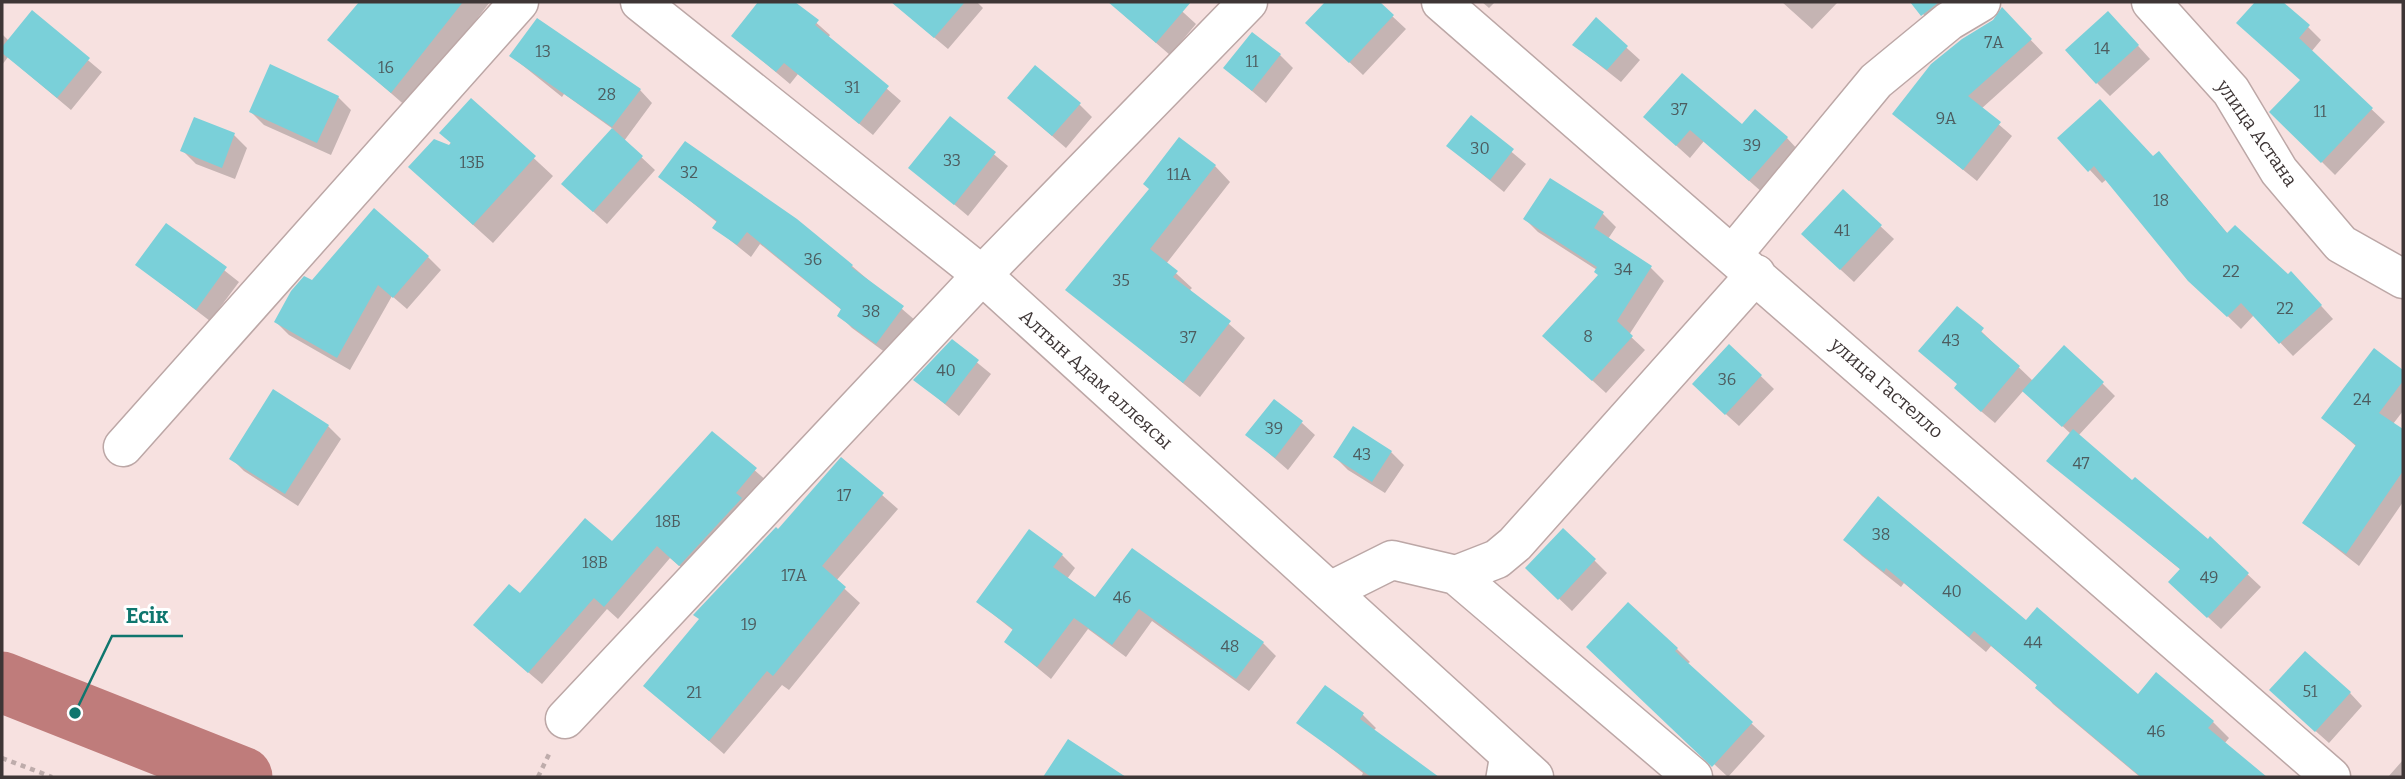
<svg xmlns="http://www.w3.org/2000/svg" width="2405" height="779" viewBox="0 0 2405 779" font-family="Bitter,serif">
<rect width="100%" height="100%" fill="#f7e1e0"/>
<path fill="#0003" d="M362,2h128l-82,106 -78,-68z
M760,2h33l37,33 -2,3 73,63 -28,34 -75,-61 -8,10 -57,-48z
M892,2h85l6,6 -35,41z
M1116,2h56l24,22 -26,31 -44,-38 -12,-13z
M1327,2h50l29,27 -43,46 -55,-52z
M1482,2h13l-6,6z
M1782,2h56l-26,27z
M1912,2h63l-40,25z
M2257,2h23l28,25 13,13 -10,12 74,70 -50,53 -63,-63 29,-32 -63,-57z
M32,13l70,59 -31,38 -63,-53 -6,8v-31l7,7z
M1596,20l44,40 -19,22 -47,-37z
M2014,22l29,31 -62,56 31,27 -35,45 -83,-67z
M2121,27l29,32 -40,37 -13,-13z
M1280,55l13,13 -27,35 -41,-35z
M511,56l129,34 12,13 -28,38 31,29 -48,54 -30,-27 36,-68 -49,-35 -2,3z
M338,97l13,13 -20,45 -67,-30 -13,-13z
M472,101l81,75 -60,67 -64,-58z
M1079,104l13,13 -26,31 -43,-37z
M950,118l58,48 -40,50 -57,-48z
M1471,118l55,46 -22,28 -56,-46z
M1742,127l45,11 12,13 -36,42 -59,-52 -14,17 -31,-28z
M234,135l13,13 -12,31 -39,-15 -13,-13z
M2060,138l93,20 6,-5 69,81 76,53 29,32 -40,37 -39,-41 -13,14 -37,-36 -97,-114 -5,4z
M1215,166l15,16 -64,82 26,24 -2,2 55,48 -45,59 -133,-108z
M660,177l192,89 64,55 -26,35 -38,-28 -13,-13 4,-4 -83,-67 -9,13 -36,-29 3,-5z
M1843,191l51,48 -40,43 -38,-35z
M1603,214l13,13 -8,12 43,29 13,13 -35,54 16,15 -39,43 -49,-45 43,-73 -3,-5 -59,-38 -13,-13z
M167,225l72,57 -29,39 -73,-56z
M428,257l13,13 -34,39 -15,-13 -42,74 -61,-35 -13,-13 36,-39z
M1957,308l76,73 69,2 13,13 -37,40 54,46 76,59 2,-2 51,48 -40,42 -37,-34 -3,-25 -132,-109 22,-27 -47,-44 -29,33 -26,-22 -10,-16z
M952,342l39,32 -32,42 -43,-36z
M1730,346l44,43 -35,37 -32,-29z
M2375,350l28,22v39l-10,13 10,7v71l-44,64 -55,-43 53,-76 -34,-30z
M1302,423l13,12 -27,35 -40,-35z
M328,426l13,13 -43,67 -54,-35 -13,-13z
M712,433l57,50 -76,94 -23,-19 -52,61 -11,-10 -65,75 -54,-46 32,-42 93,-53z
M1391,452l13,13 -19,28 -37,-23 -13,-13z
M841,459l57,50 -62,72 24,22 -71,87 -7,-5 -58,69 -78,-68z
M1845,540l181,83 112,74 75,25 16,16 -5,6 40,33h-124l-87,-73 -15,-18 -47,-40 -5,6 -82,-69 -3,4 -39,-31z
M1132,551l131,92 13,13 -27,35 -97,-70 -26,36 -38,-28 -37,50 -45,-37 8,-11 -36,-29 84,-47 13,13 -8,11 29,21z
M1594,560l13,13 -35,38 -45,-43z
M1677,649l13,13 -3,2 78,72 -37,41 -126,-117z
M1325,687l38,28 13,13 -3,3 60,46h-72l2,-4 -64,-50z
M2350,693l12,13 -33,37 -45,-40z
M2403,760v17h-15z"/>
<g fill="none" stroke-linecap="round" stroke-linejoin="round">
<path stroke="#bf7c7b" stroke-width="61" d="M2,682l240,95"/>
</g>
<path fill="#7ad0d9" d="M359,2h104l-72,91 -64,-53z
M758,2h37l24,18 -4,5 74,61 -30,38 -75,-61 -8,9 -45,-36z
M891,2h74l-31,36z
M1108,2h83l-35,41z
M1325,2h55l14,13 -45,48 -44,-40z
M1910,2h29l-18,14z
M2255,2h28l27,23 -11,13 74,70 -52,55 -52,-51 31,-32 -64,-57z
M2002,7l30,32 -64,57 33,26 -38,48 -71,-56 39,-50 31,-25 31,-19z
M32,10l58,48 -33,40 -55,-45v-6z
M2108,11l31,34 -43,39 -31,-34z
M1596,17l32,29 -21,24 -35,-25z
M537,18l104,71 -29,38 -103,-71z
M1252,32l29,22 -29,37 -29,-23z
M270,64l69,32 -22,47 -68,-31z
M1035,65l46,38 -29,33 -45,-38z
M1682,73l60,51 13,-15 33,28 -39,44 -59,-51 -14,16 -33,-29z
M471,98l65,58 -63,69 -65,-58 26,-28 15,6 2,-2 -12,-10z
M2100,99l53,57 6,-5 68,82 8,-8 53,49 3,-3 31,34 -43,39 -38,-41 -14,14 -39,-36 -94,-115 -6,6 -31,-34z
M1471,115l43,34 -24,31 -44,-34z
M950,116l46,36 -42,53 -46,-37z
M194,117l41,16 -13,35 -42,-17z
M612,128l31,28 -50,56 -32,-28z
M1179,137l37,28 -66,84 28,22 -5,6 58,44 -48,62 -118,-93 84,-101 -6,-5z
M685,141l112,78 56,46 -2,2 53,39 -28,38 -39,-28 4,-7 -94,-77 -10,13 -25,-17 5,-7 -59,-44z
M1550,178l54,34 -10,16 58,38 -35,55 16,15 -41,45 -50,-45 56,-61 -4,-3 3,-5 -74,-48z
M1843,189l39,36 -42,45 -39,-36z
M374,208l55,48 -36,42 -15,-13 -41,73 -63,-36 17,-31 13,-15 8,4z
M166,223l61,44 -31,43 -61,-45z
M1957,306l27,22 -3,4 39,34 -39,46 -27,-24 3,-4 -39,-33z
M952,339l27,21 -34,44 -32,-24z
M1729,344l33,31 -37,40 -33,-31z
M2064,345l40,37 -42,45 -40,-36z
M2374,348l29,22v11l-24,32 24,16v42l-57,83 -44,-31 54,-78 -35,-27z
M273,389l56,36 -44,69 -56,-35z
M1274,399l29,22 -28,37 -30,-23z
M1353,426l39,25 -20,31 -39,-25z
M2073,429l59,51 3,-3 73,62 2,-3 39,37 -42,45 -39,-36 12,-13 -134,-108z
M712,431l45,37 -21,25 6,5 -63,68 -22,-20 -53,61 -10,-9 -66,75 -55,-48 36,-41 11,9 65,-75 27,23z
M841,457l43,36 -62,73 24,21 -73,89 -6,-5 -58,70 -66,-55 56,-67 -6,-4 83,-88 2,2z
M1878,496l148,124 11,-13 101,87 18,-22 58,49 -6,7 59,49h-126l-106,-89 2,-3 -63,-54 -5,6 -83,-69 -2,4 -41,-32z
M1563,528l33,31 -38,41 -33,-32z
M1029,529l34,25 -10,13 42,30 37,-49 132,94 -28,37 -97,-70 -27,36 -38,-27 -37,49 -33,-25 9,-13 -37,-27z
M1628,602l50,46 -3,3 78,71 -41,45 -126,-120z
M2305,651l46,41 -36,40 -46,-42z
M1325,685l39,28 -4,6 79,58h-68l-75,-54z
M1068,739l58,38h-83z"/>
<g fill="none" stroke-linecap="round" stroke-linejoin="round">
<g stroke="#bca7a6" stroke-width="22">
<path id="service" d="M1496,777l5,-29"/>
</g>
<g stroke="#bca7a6" stroke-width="41">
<path id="minor" d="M1441,2l890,775
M2151,2l80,89 48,80 62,73 62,35
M1733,254l143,-173 73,-60 32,-19
M123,447l396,-445
M1456,575l237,202
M1330,591l62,-31 64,15 41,-16 18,-15 241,-270
M565,719l417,-444 266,-273"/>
</g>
<g stroke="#bca7a6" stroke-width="41">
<path id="primary" d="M640,2l342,273 552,502"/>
</g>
<path stroke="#beacab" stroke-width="4.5" stroke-dasharray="5 5" stroke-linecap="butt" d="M2,758l50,19
M538,777l13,-27"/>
<use href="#service" stroke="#fff" stroke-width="19"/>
<use href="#minor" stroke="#fff" stroke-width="38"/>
<use href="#primary" stroke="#fff" stroke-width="38"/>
</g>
<g text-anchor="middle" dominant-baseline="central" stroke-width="6" stroke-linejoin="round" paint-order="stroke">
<g font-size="16" fill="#4d5c5f">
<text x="1994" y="42">7А</text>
<text x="2102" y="48">14</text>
<text x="543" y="51">13</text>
<text x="1252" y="61">11</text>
<text x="386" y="67">16</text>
<text x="852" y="87">31</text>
<text x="607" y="94">28</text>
<text x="1679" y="109">37</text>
<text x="2320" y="111">11</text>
<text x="1946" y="118">9А</text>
<text x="1752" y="145">39</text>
<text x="1480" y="148">30</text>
<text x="952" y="160">33</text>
<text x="472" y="162">13Б</text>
<text x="689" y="172">32</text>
<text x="1179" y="174">11А</text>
<text x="2161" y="200">18</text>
<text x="1842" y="230">41</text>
<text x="813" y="259">36</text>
<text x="1623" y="269">34</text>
<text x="2231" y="271">22</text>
<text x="1121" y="280">35</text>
<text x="2285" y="308">22</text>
<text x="871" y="311">38</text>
<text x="1588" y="336">8</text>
<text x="1188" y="337">37</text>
<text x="1951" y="340">43</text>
<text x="946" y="370">40</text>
<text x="1727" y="379">36</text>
<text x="2362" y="399">24</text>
<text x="1274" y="428">39</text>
<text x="1362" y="454">43</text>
<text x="2081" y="463">47</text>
<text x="844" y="495">17</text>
<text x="668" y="521">18Б</text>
<text x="1881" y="534">38</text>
<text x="595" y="562">18В</text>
<text x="794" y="575">17А</text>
<text x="2209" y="577">49</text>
<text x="1952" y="591">40</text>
<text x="1122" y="597">46</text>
<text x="749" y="624">19</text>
<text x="2033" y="642">44</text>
<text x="1230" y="646">48</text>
<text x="2310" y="691">51</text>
<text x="694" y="692">21</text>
<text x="2156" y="731">46</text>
</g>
<g font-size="19" fill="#3e3636" stroke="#fff">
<text transform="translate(2257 133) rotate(55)">улица Астана</text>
<text transform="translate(1096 379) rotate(42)">Алтын Адам аллеясы</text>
<text transform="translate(1887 388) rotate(41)">улица Гастелло</text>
</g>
</g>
<path fill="none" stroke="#0f766e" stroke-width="2.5" d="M75 713L112 636H183"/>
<circle fill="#0f766e" stroke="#fff" stroke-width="2.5" cx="75" cy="713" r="7"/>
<g font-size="21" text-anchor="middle" font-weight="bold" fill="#0f766e" stroke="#fff" stroke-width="6" stroke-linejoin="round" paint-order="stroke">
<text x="147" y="623">Есік</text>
</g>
<rect width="2405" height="779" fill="none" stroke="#3e3636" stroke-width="7"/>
</svg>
